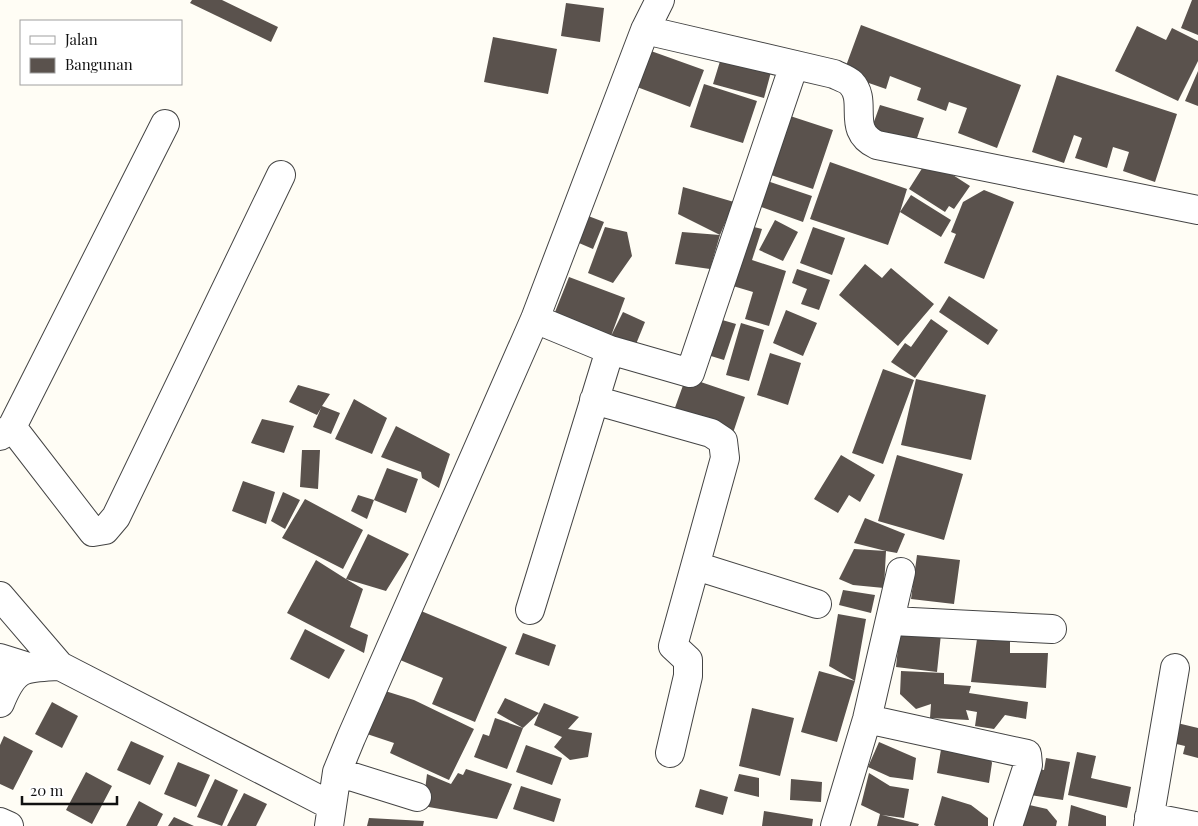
<svg xmlns="http://www.w3.org/2000/svg" width="1198" height="826" viewBox="0 0 1198 826" font-family="'Playfair Display',serif">
<rect width="100%" height="100%" fill="#fffdf5"/>
<path fill="#5a524d" d="M192,0h30l56,27 -7,15 -81,-39z
M1192,0h6v35l-17,-7z
M566,3l38,5 -4,34 -39,-6z
M861,25l160,60 -24,63 -39,-15 9,-25 -18,-6 -3,9 -29,-11 4,-12 -31,-12 -4,13 -43,-15z
M1137,26l29,14 6,-12 26,13v20l-20,40 -63,-30z
M493,37l64,12 -9,45 -64,-12z
M651,51l53,19 -14,37 -53,-20z
M721,58l50,14 -7,26 -51,-14z
M1198,71v35l-13,-5z
M1057,75l120,39 -22,68 -32,-11 6,-19 -16,-5 -6,21 -32,-10 7,-20 -8,-3 -10,28 -32,-11z
M704,84l53,17 -14,42 -53,-16z
M880,105l44,13 -8,23 -45,-11z
M781,113l52,17 -20,59 -51,-17z
M928,159l42,27 -16,23 -5,-3 -4,6 -36,-23z
M830,162l77,27 -7,23 11,-17 40,25 -10,17 -41,-25 -12,33 -78,-26z
M761,179l51,17 -9,26 -50,-18z
M683,187l51,15 -14,33 -10,34 -35,-5 7,-32 38,3 -42,-21z
M984,190l30,12 -30,77 -40,-16 12,-29 -5,-2 12,-30z
M583,214l21,8 -11,27 -21,-9z
M775,220l23,12 -15,29 -24,-11z
M742,224l20,5 -10,31 34,11 -17,55 -24,-7 8,-27 -30,-9z
M605,227l22,5 5,24 -19,27 -25,-10z
M813,227l32,11 -13,37 -32,-12z
M865,264l17,14 9,-10 43,36 -36,42 -59,-51z
M797,269l33,11 -11,30 -18,-6 6,-15 -15,-6z
M569,277l56,21 -14,38 12,-24 22,10 -13,32 -81,-32z
M949,296l49,34 -10,15 -49,-33z
M786,310l31,13 -14,33 -30,-13z
M712,317l24,7 -12,36 -23,-7z
M931,319l17,12 -33,47 -24,-16 14,-19 6,4z
M741,323l23,7 -15,51 -23,-6z
M770,353l31,10 -13,42 -31,-10z
M883,369l31,11 -31,84 -31,-11z
M686,377l59,20 -13,39 -60,-20z
M916,379l70,16 -15,65 -70,-15z
M298,385l32,9 -8,12 18,7 -9,21 -18,-7 8,-19 -4,7 -28,-13z
M354,399l33,19 -15,36 -37,-15z
M262,419l32,7 -10,27 -33,-10z
M396,426l54,28 -11,34 -17,-10 -1,-6 -40,-15z
M302,450h18l-2,39 -18,-2z
M841,455l34,20 -15,27 -11,-7 -11,18 -24,-14z
M897,455l66,19 -19,66 -66,-19z
M387,468l31,11 -12,34 -32,-13 -7,19 -16,-8 7,-16 16,5z
M243,481l32,11 -9,32 -34,-13z
M283,492l17,8 -15,29 -14,-8z
M305,499l58,31 -20,39 -61,-31z
M865,518l40,16 -8,19 -11,-2 -2,37 -31,-3 -14,-6 15,-30 32,2 -32,-8z
M368,534l41,20 -23,37 -40,-12 17,10 -13,38 18,8 -4,18 -77,-40 29,-53 30,19z
M917,555l43,5 -6,44 -43,-5z
M843,590l32,5 -4,18 -32,-8z
M414,608l93,39 -32,75 -43,-18 11,-26 -50,-21z
M838,614l28,5 -11,62 -26,-15z
M305,629l40,21 -16,29 -39,-20z
M900,629l41,5 -4,38 -41,-5z
M978,632l32,2v19h38l-2,35 -75,-6z
M523,633l33,12 -7,21 -34,-12z
M819,671l36,10 -18,61 -36,-10z
M901,671l43,2v11l27,2 -2,7 59,9 -2,17 -21,-4 -11,14 -19,-3 2,-14 -11,-2 3,10 -39,-2 1,-14 -15,5 -16,-15z
M382,690l32,10 60,29 -25,51 -59,-27 4,-10 -33,-11z
M505,698l34,15 5,-10 35,14 -11,12 24,4 -4,24 -18,3 -16,-13 8,-10 -28,-12 5,-12 -16,15 -26,-15z
M52,702l26,14 -16,32 -27,-14z
M752,708l42,10 -14,58 -41,-10z
M495,718l28,10 -16,41 -33,-12 9,-23 6,2z
M1173,722l25,6v30l-15,-4 2,-8 -17,-4z
M4,736l29,15 -20,39 -13,-6v-39z
M943,738l44,8 5,17 -3,20 -52,-10z
M131,741l33,15 -14,29 -33,-15z
M879,742l37,16 -3,22 -23,-3 -22,-10z
M526,745l36,13 -10,27 -36,-13z
M1077,752l19,4 -5,22 40,9 -4,21 -59,-13z
M1046,758l24,4 -7,38 -33,-5 4,-27 10,2z
M178,762l32,13 -14,32 -32,-13z
M466,769l46,15 -15,35 -74,-13 4,-32 24,10 7,-11 5,2z
M86,772l26,14 -20,38 -26,-14z
M869,773l21,13 19,3 -5,29 -22,-3 37,9 -1,2h-41l3,-12 -19,-9z
M739,774l20,4v19l-25,-6z
M215,779l23,11 -16,36 -25,-9z
M791,779l31,3 -1,20 -31,-2z
M521,786l40,13 -7,23 -41,-13z
M700,789l28,8 -5,18 -28,-8z
M244,793l23,11 -11,22h-29z
M942,796l29,9 17,13v8h-52l-2,-1z
M139,801l24,13 -6,12h-31z
M1025,804l22,5 10,12 -1,5h-36z
M1071,805l35,11v10h-38z
M764,811l49,8 -1,7h-50z
M174,817l20,9h-26z
M369,818l55,3 -1,5h-56z"/>
<g fill="none" stroke-linecap="round" stroke-linejoin="round">
<g stroke="#444" stroke-width="30">
<path id="minor" d="M645,30l189,44c6,3 13,5 17,9 18,19 -6,47 26,62l321,65
M535,319l75,31 80,23 104,-308
M594,400l117,33 12,8 2,17 -52,188 15,14v16l-18,77
M12,427l81,105 12,-2 11,-13 165,-342
M0,436l12,-9 153,-303
M696,566l121,38
M0,596l60,70
M530,610l80,-260
M892,621l160,8
M0,658l32,10
M0,703c15,-37 23,-35 60,-37l270,139
M867,719l160,35 1,11 -20,61
M337,772l80,25
M1149,817l46,9
M0,822l9,4
M329,826l8,-54 14,-34 184,-419 110,-289 15,-30
M835,826l32,-107 34,-147
M1148,826l27,-158"/>
</g>
<use href="#minor" stroke="#fff" stroke-width="28"/>
</g>
<rect x="20" y="20" width="162" height="65" fill="#ffffff" stroke="#a0a0a0"/>
<rect x="30" y="36" width="25" height="8" fill="#ffffff" stroke="#a0a0a0"/>
<text x="65" y="45" font-size="15" fill="#111111">Jalan</text>
<rect x="30" y="58" width="25" height="15" fill="#5a524d" stroke="#a0a0a0"/>
<text x="65" y="70" font-size="15" fill="#111111">Bangunan</text>
<path d="M22 796v8h95v-8" fill="none" stroke="#111111" stroke-width="2.5"/>
<text x="30" y="796" font-size="15" fill="#111111" stroke="#ffffff" stroke-width="4" paint-order="stroke">20 m</text>
</svg>
